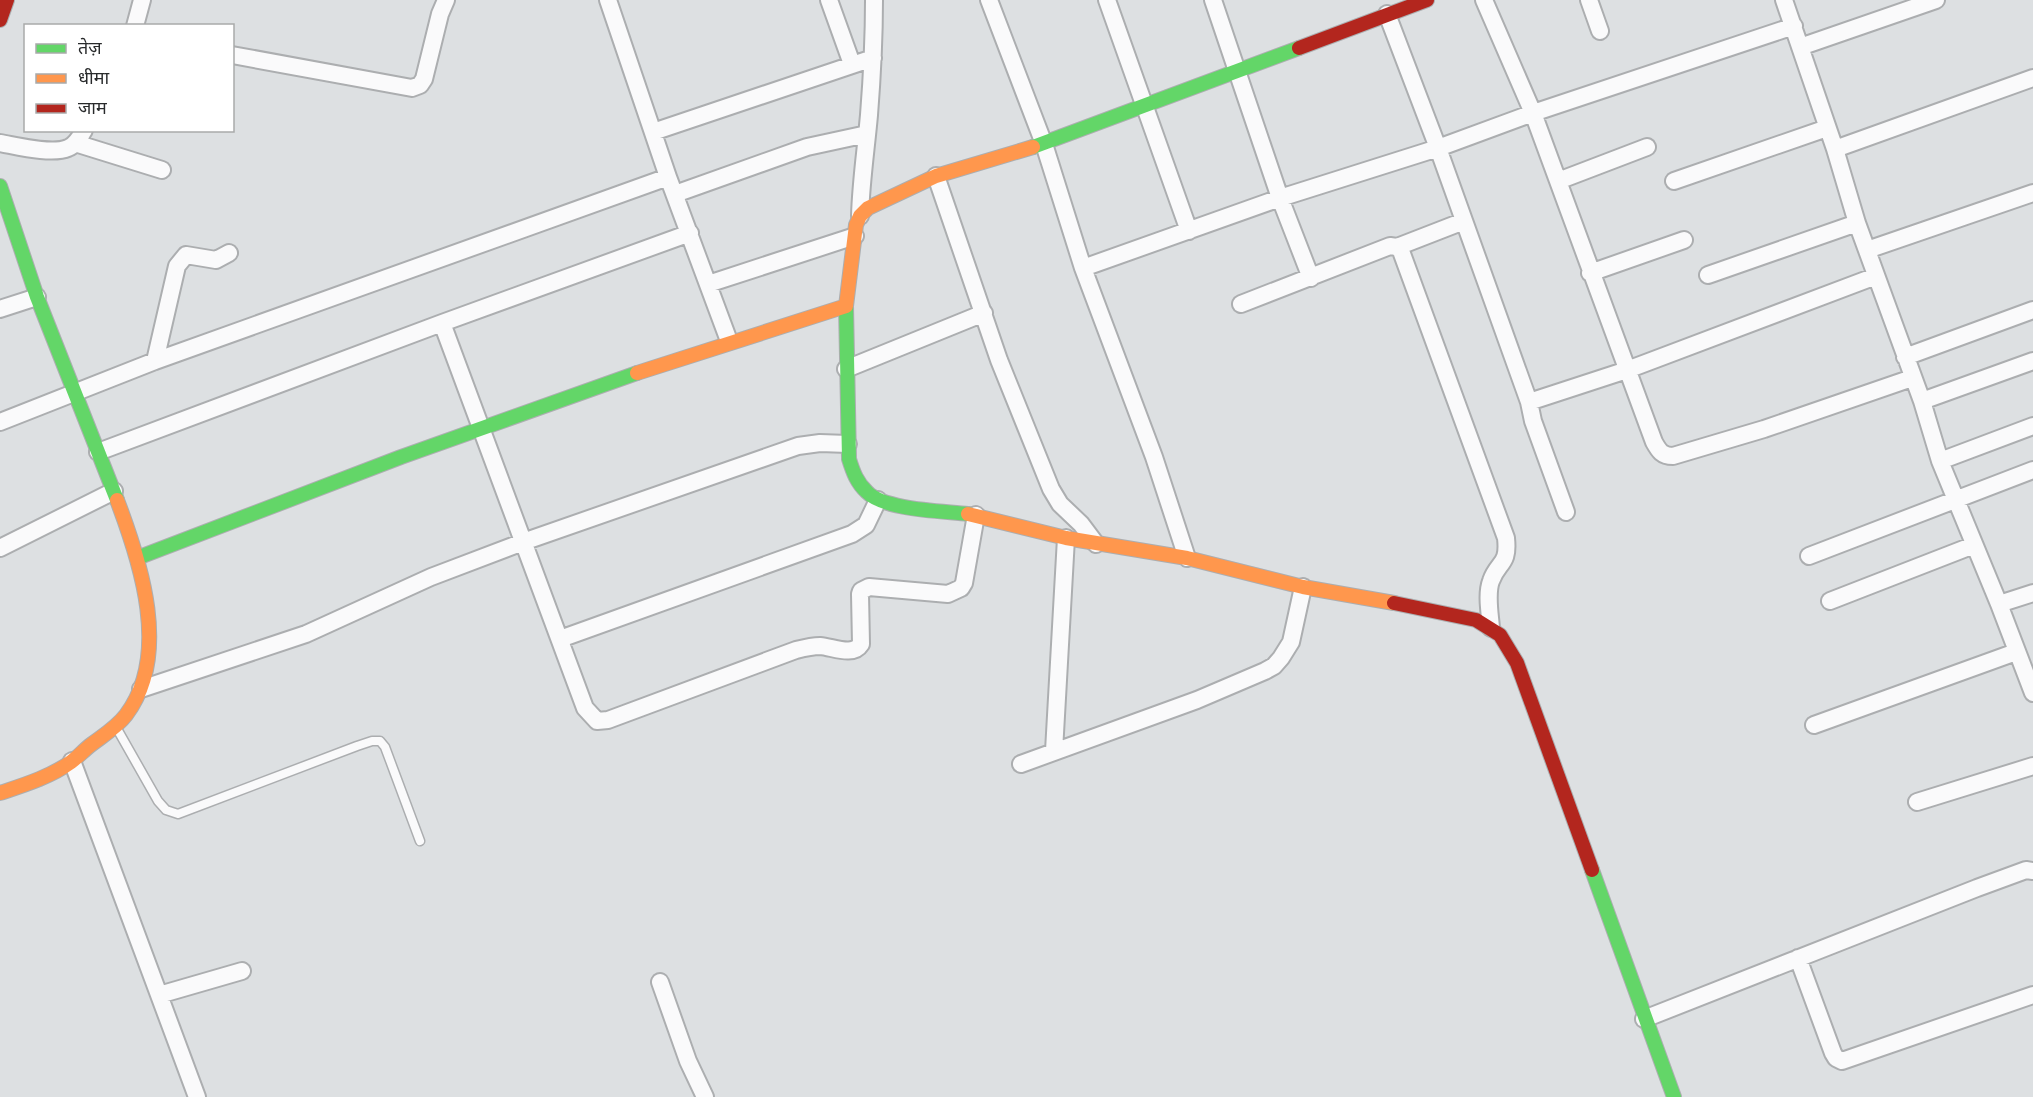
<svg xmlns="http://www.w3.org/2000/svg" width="2033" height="1097" viewBox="0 0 2033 1097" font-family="Roboto,'Noto Sans Devanagari',sans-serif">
<rect width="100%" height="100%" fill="#dde0e2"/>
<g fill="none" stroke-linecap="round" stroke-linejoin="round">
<g stroke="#acaeb0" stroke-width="11">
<path id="lane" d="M116,727l42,74 8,9 12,4 179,-68 15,-5h8l5,6 35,94"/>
</g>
<g stroke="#acaeb0" stroke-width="20">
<path id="street" d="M608,0l60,177 61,164
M829,0l23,64
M989,0l55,144 39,124 71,189 33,101
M1107,0l82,231
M1213,0l67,198 31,80
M1484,0l49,113 121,329c5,9 8,14 19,14l91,-27 148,-51
M1589,0l11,31
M1784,0l51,149 22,74 65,178 18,60 59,143 34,89
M1387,14l51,134 91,254 4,19 33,91
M135,26l7,-26
M1800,47l136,-47
M232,55l180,33 8,-3 4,-6 16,-65 6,-14
M653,132l220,-74
M0,143c17,3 52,12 68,5 8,-3 12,-11 16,-18
M75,143l87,27
M1835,149l198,-71
M936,176l63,184 52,129 9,15 21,20 15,20
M1558,181l89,-34
M1674,181l153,-53
M675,194l132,-47 60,-13
M860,216c1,-35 6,-67 9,-101 3,-38 5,-76 5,-115
M1397,247l67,-26
M1867,250l166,-57
M1083,268l197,-70 158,-50 95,-35 261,-87
M1590,273l94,-33
M1708,275l149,-52
M708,284l147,-48
M1241,304l149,-58 7,1 4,4 105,287c3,28 -8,23 -15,43 -5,13 -1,33 0,47
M0,309l37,-12
M442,323l143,385 12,13 11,-1 188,-70c8,-2 16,-4 24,-4 13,1 33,11 41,-2l-1,-50 1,-3 8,-4 79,7 13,-6 3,-5 12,-68
M1905,357l128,-47
M155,361l22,-95 9,-11 30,5 13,-7
M846,369l138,-56
M1922,401l111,-40
M1529,402l98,-32 249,-94
M0,422l155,-61 513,-184
M98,452l344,-129 248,-90
M1940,461l93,-35
M0,548l114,-57
M1809,556l224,-86
M1830,601l144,-56
M1999,604l34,-11
M560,639l292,-105 14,-9 12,-25
M141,689l165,-55 125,-57 92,-35 275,-96 22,-3 28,1
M1814,725l202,-73
M1054,751l12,-213
M72,761l125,336
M1021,764l176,-64 68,-29 9,-5 7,-8 10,-16 12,-55
M1917,802l116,-36
M1798,958l35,95 3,5 6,3 191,-66
M660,982l28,79 17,36
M159,995l83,-24
M1644,1019l333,-131 49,-18 7,1"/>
</g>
<g stroke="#acaeb0" stroke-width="16">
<path id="fast" d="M1033,147l266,-99
M0,186l37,111 80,203
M846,306l3,153c4,13 8,24 18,33 17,18 76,19 101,22
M137,558l264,-101 236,-84
M1592,870l82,227"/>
</g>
<g stroke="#acaeb0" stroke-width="16">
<path id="slow" d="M637,373l209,-67 10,-81 4,-9 8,-8 68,-32 97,-29
M968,514l98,24 121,20 116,29 91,16
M0,793c24,-8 50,-16 71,-31 7,-5 13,-12 21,-18 12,-9 25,-17 34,-29 45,-60 15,-152 -9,-215"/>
</g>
<g stroke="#acaeb0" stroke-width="16">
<path id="jam" d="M0,20l7,-20
M1299,48l128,-48
M1394,603l82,17 24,15 17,28 75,207"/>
</g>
<use href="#lane" stroke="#fafafb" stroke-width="8"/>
<use href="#street" stroke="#fafafb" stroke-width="16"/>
<use href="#fast" stroke="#63d668" stroke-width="14"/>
<use href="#slow" stroke="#ff974d" stroke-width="14"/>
<use href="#jam" stroke="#b3261e" stroke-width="14"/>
</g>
<rect x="24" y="24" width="210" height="108" fill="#ffffff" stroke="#a9aaaa" stroke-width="1.5"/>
<rect x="36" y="44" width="30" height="9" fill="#63d668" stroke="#a9aaaa" stroke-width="1.5"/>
<text x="78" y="54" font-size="18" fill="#282a2b">तेज़</text>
<rect x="36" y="74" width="30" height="9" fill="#ff974d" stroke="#a9aaaa" stroke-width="1.5"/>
<text x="78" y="84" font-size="18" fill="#282a2b">धीमा</text>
<rect x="36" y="104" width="30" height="9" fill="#b3261e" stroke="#a9aaaa" stroke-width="1.5"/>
<text x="78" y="114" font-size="18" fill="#282a2b">जाम</text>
</svg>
